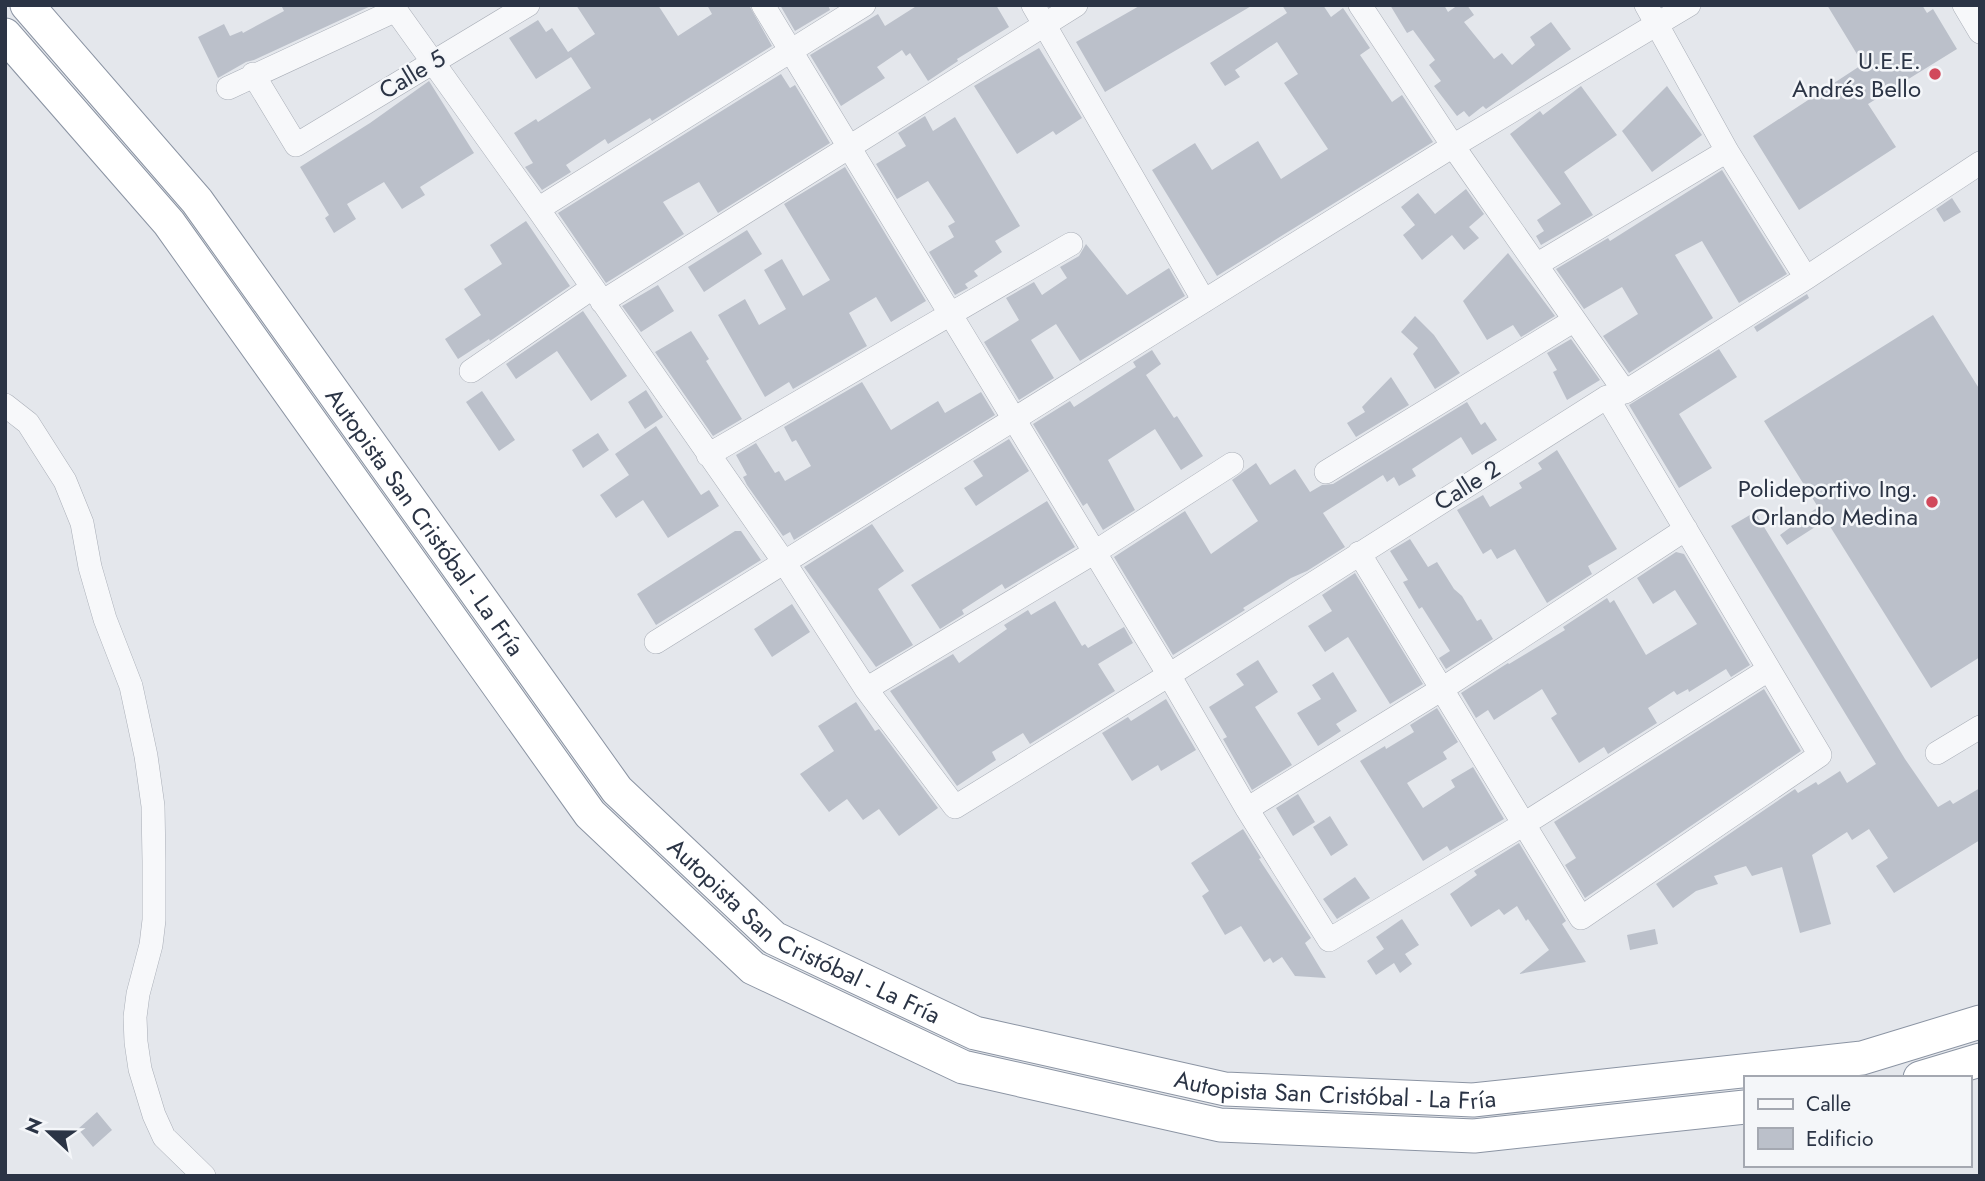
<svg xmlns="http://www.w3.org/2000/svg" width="1985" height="1181" viewBox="0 0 1985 1181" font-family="Jost,sans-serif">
<rect width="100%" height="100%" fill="#e4e7ec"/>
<path fill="#bbc0ca" d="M281,5h92l-119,55 -8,2 -28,16 -20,-41 26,-13 6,12 12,-5 1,2 41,-22z
M576,5h82l20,31 34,-22 -5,-9h42l23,41 -120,75 -2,-3 -42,26 -3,-5 -39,26 5,7 -29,18 -17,-23 8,-4 -19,-30 22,-14 2,3 53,-34 -20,-31 -35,22 -27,-41 29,-18 8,12 6,-4 16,24 27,-18z
M780,5h48l2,5 -35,21z
M918,5h78l13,22 -52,32 1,2 -30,20 -18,-28 -4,3 -4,-6 -25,17 8,11 -44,28 -31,-51 68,-41 7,12z
M1141,5h112l-148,87 -29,-50z
M1282,5h41l8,12 12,-9 27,40 -10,7 32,47 10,-7 31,47 -216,134 -65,-106 43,-27 17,27 46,-29 23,38 47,-30 -44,-66 14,-9 -21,-32 -42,28 5,7 -15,9 -15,-23 77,-50z
M1390,5h54l4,7 10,-7h9l7,10 -10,7 30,37 8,-6 10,12 23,-20 -5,-8 21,-15 20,27 -85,60 -3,-3 -14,11 -5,-6 -7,5 -23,-30 7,-5 -12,-16 6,-5 -22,-30 -6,3z
M1827,5h95l5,8 6,-4 24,40 -89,55 28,43 -97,63 -46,-74 110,-72z
M1039,48l43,70 -26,17 -3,-4 -36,23 -43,-68z
M781,74l9,14 5,-3 35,58 -112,70 -19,-31 -36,20 21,32 -78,49 -48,-70z
M429,81l45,72 -54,34 5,8 -23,14 -18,-27 -37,22 9,15 -22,14 -9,-15 4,-3 -29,-48 70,-44z
M1581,86l36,49 -53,37 29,43 -52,30 -5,-9 8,-5 -7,-11 24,-16 -51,-70 30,-23 3,4z
M1667,86l35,49 -50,37 -30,-41z
M925,116l8,15 22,-14 65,109 -25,15 7,11 -28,19 4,5 -13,8 3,4 -13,7 -26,-43 25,-15 -6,-11 7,-4 -27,-41 -31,18 -21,-35 30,-18 -8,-13z
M845,167l81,134 -35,21 -15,-25 -27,16 18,33 -74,43 -4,-7 -24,15 -47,-82 27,-16 14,26 27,-16 -22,-39 18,-11 21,37 27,-16 -46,-76z
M1722,170l65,104 -48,29 -37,-62 -27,14 38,63 -84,55 -26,-37 35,-22 -16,-27 -38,22 -28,-40 52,-31 2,3z
M1466,189l18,25 -15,13 10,11 -15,12 -12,-15 -30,25 -19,-25 12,-10 -14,-18 17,-14 17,21z
M1952,198l9,14 -17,10 -8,-13z
M526,221l44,65 -80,55 -1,-2 -31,20 -13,-20 36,-24 -17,-26 38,-25 -12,-19z
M747,230l15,24 -58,38 -16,-25z
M1086,244l41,51 42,-27 16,28 -105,65 -24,-37 -25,16 23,38 -35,22 -35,-58 35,-22 -13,-22 28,-16 8,13 25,-17 -7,-11 19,-11z
M1508,253l47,63 -34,21 -8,-12 -26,15 -24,-39z
M658,285l16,26 -33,21 -19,-26z
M1807,294l2,4 -52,34 -3,-5z
M583,311l44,65 -36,25 -34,-50 -41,28 -10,-15z
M1933,315l47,75v267l-49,31 -105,-168 -39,25 -7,-10 38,-28 -54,-86z
M1415,316l19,19 26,38 -25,16 -22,-35 5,-6 -17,-16z
M691,331l18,28 -3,2 36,58 -29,17 -58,-84z
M1571,339l29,41 -33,20 -14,-28 4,-2 -10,-17z
M1719,349l18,28 -58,37 33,54 -33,20 -50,-83z
M1152,350l9,14 -15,11 28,43 3,-2 26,40 -22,14 -26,-41 -47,31 27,50 -32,20 -16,-27 -4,3 -50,-82 37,-23 4,6 62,-40 -3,-5z
M1391,377l18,28 -53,32 -9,-14 18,-11 -3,-5z
M862,382l29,48 47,-29 7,12 36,-21 14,23 -201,125 -4,-8 -7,4 -36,-51 -4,-8 4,-2 -11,-20 20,-12 19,30 4,-2 6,10 26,-15 -15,-26 -4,2 -8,-15z
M646,390l17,27 -18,12 -17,-27z
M482,391l33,49 -16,11 -33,-49z
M1467,402l14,23 4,-3 12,18 -25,15 -11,-18 -49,32 4,7 -17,10 -5,-9 -7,5 -4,-7 -60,38 22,34 -38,24 -16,7 -48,30 2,2 -72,45 -59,-98 71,-46 26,43 47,-33 -26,-41 24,-17 14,22 25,-16 15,23 12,-7 11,-1z
M656,426l45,69 8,-5 10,16 -51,32 -25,-38 -27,18 -16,-23 29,-20 -14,-21z
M598,433l11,17 -26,18 -11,-18z
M1009,439l20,32 -53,35 -12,-18 19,-12 -10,-15z
M1557,450l60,99 -29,17 4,8 -45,29 -32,-54 -18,10 -6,-10 -8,5 -26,-44 26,-15 7,12 32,-19 -3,-5 23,-14 -4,-6z
M1047,501l28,46 -70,42 -3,-5 -40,26 2,4 -24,15 -29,-44z
M1755,512l150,247 33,48 12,-7 3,4 27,-16v52l-86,53 -18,-27 12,-8 -19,-29 -17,11 -5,-8 -35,23 19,69 -31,9 -18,-66 -30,9 -6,-10 -32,10 4,8 -22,7 -23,17 -17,-24 139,-95 3,4 18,-11 2,3 22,-14 7,12 29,-19 -145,-238z
M872,524l32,47 -26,18 35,56 -37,22 -72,-100z
M735,531h6l20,29 -105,65 -19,-31z
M1410,539l18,28 9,-5 17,27 8,7 15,25 4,-2 12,20 -47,30 -7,-11 11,-7 -28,-44 -3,2 -16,-27 5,-2 -18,-29z
M1676,552l8,2 66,111 -19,12 -5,-8 -37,23 -1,-3 -11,6 -3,-4 -26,17 9,15 -49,31 -4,-7 -25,16 -28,-45 6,-4 -15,-25 -48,31 -6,-10 -12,8 -15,-25 47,-30 1,1 56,-34 -2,-3 44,-29 3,5 4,-3 32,55 51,-31 -22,-34 -22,14 -16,-26z
M1355,573l68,111 -33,20 -42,-67 -23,15 -17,-26 24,-15 -10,-16z
M1055,601l27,45 3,-2 3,4 36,-21 9,16 -35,21 17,27 -85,53 -7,-11 -31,19 4,8 -39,26 -67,-95 63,-37 6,9 48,-34 -3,-4 24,-15 3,5z
M792,604l18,28 -38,25 -18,-28z
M1258,660l20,32 -23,15 37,58 -40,25 -29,-51 4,-2 -18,-30 35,-22 -8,-11z
M1333,672l24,39 -21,13 5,7 -23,15 -21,-33 24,-14 -9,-14z
M1764,689l37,62 -216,147 -20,-33 11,-7 -22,-36z
M1166,699l30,51 -35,21 -3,-6 -26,16 -30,-48 26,-16 3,4z
M856,702l19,29 4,-2 59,79 -39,28 -20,-27 -16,11 -16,-21 -18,13 -29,-38 34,-23 -16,-25z
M1437,708l21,34 -15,10 4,7 -40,24 16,25 32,-21 -4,-7 22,-13 31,52 -54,32 -3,-5 -24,15 -63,-100 25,-15 1,3 28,-17 -4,-7z
M1298,794l17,28 -22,14 -17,-28z
M1330,816l18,29 -17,11 -18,-29z
M1243,829l18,29 -2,1 52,79 -6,5 21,35 -31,-2 -13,-19 -9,6 -3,-5 -6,4 -23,-36 -16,9 -23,-39 7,-5 -18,-28z
M1519,843l47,78 -4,3 24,38 -67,12 30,-24 -21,-31 -2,2 -9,-15 -13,9 -5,-6 -28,18 -21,-33 27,-19 -3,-4z
M1355,877l15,21 -33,21 -14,-20z
M1402,919l17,26 -14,9 7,10 -12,9 -6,-10 -18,12 -9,-14 17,-12 -8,-12z
M1655,929l3,15 -28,6 -3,-15z
M97,1112l15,18 -19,17 -15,-18z"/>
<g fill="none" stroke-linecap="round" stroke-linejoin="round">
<g stroke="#a9aeb7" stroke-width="24">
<path id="minor" d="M392,5l146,204 246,353 82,127 89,118 214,-132 438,-278 18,-5 181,-114 174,-115
M763,5l406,670 78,134 82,131 195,-116 244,-154
M1033,5l171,296
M1360,5l93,141 172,246
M1646,5l81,146 79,127
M1964,5l16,27
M253,74l43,71 232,-140
M228,88l168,-78
M538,209l326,-204
M1536,265l191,-114
M602,302l474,-297
M471,371l121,-83
M5,405l23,18 37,58 17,42 8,44 15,52 26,67 15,70 7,50 1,55v59l-3,25 -13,49 -3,23 1,25 4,27 14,46 10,22 40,39
M708,455l363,-211
M1326,472l247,-151
M1359,553l222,365 239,-163 -213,-358
M656,642l797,-496 236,-141
M866,689l229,-137 137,-88
M1937,753l43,-26
M1247,809l195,-120 244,-160"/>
</g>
<g stroke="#8b94a3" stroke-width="35">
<g id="highway">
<path id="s1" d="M27,5l170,196 420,589 157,148 201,95 250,56 248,11 389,-42 118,-36"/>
<path d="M5,35l164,188 421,591 163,154 210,99 257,58 254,11 271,-29"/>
<path d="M1920,1078l60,-18"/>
</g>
</g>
<use href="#minor" stroke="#f7f8fa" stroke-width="23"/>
<use href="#highway" stroke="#fff" stroke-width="33"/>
</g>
<g fill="#d1495b" stroke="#f4f6f9" stroke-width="2.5">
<circle cx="1935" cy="74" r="7"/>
<circle cx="1932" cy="502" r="7"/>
</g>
<g text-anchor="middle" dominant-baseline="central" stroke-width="5" stroke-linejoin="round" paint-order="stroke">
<g font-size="24" fill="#2b3445" stroke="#f4f6f9" text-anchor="end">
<text x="1921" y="60">U.E.E.<tspan x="1921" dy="28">Andrés Bello</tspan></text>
<text x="1918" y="488">Polideportivo Ing.<tspan x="1918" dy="28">Orlando Medina</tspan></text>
</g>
<g font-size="24" fill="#2b3445" stroke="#f4f6f9">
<text transform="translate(412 74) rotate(-31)">Calle 5</text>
<text transform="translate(1467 485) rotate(-32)">Calle 2</text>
<text stroke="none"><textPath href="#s1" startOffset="653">Autopista San Cristóbal - La Fría</textPath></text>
<text stroke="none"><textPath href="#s1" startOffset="1220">Autopista San Cristóbal - La Fría</textPath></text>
<text stroke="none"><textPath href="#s1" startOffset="1787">Autopista San Cristóbal - La Fría</textPath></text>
</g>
</g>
<rect width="1985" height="1181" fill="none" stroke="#2b3445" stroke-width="14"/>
<rect x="1744" y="1076" width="228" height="91" fill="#f4f6f9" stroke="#a4a8b1" stroke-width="2"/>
<rect x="1758" y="1099" width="35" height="10" fill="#f7f8fa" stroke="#a4a8b1" stroke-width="2"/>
<text x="1806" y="1111" font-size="21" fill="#2b3445">Calle</text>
<rect x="1758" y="1128" width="35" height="21" fill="#bbc0ca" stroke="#a4a8b1" stroke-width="2"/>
<text x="1806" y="1146" font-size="21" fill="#2b3445">Edificio</text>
<g transform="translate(49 1132) rotate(292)" stroke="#f4f6f9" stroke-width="5" paint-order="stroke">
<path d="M0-5L12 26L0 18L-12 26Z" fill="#2b3445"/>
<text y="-10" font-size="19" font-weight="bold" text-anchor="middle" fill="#2b3445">N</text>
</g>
</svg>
